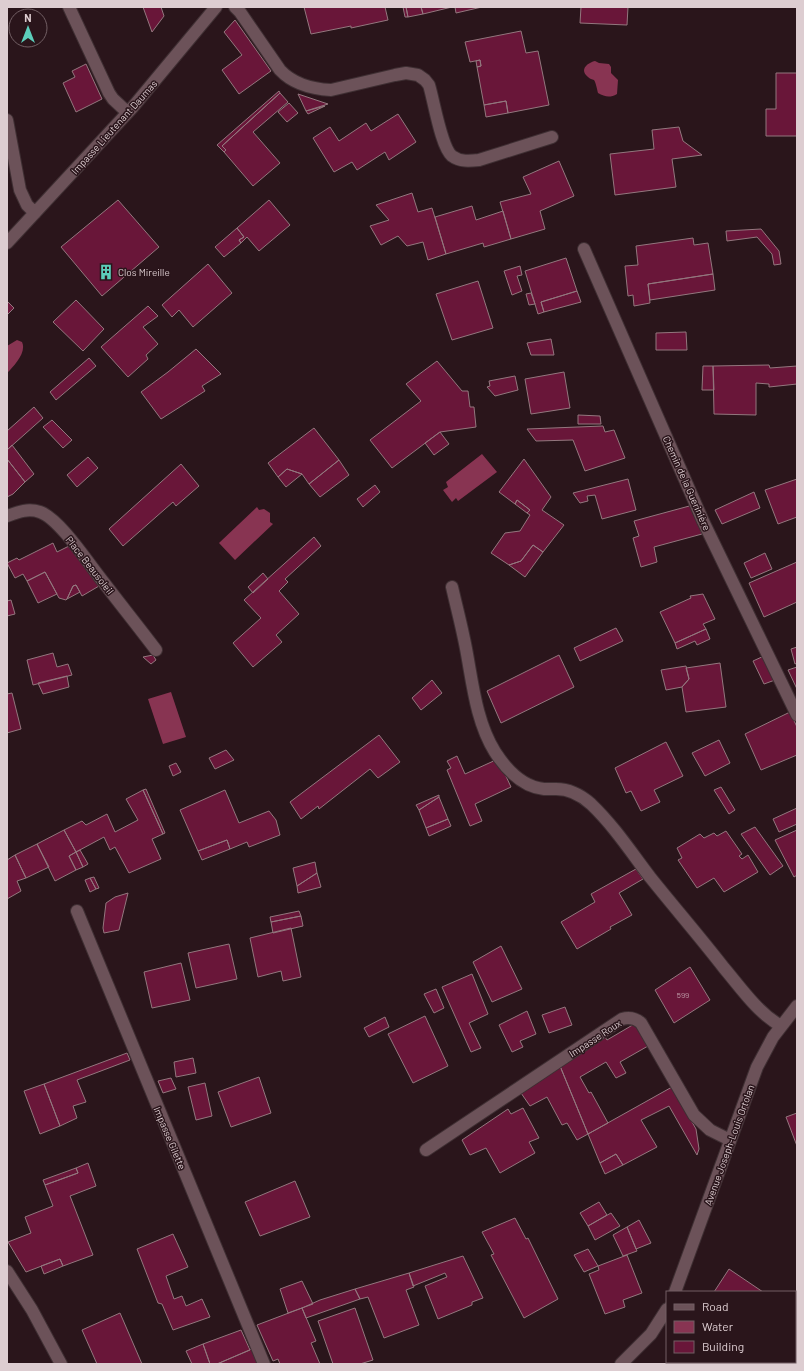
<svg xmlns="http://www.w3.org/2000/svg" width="804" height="1371" viewBox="0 0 804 1371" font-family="Barlow,sans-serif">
<rect width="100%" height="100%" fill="#2a151b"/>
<path fill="#883452" d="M595,61l4,2 10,1 2,3v6l7,7 -1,14c-7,4 -12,3 -19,-1 -1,-4 -2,-10 -4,-13 -2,-1 -4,-1 -6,-3 -9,-7 -1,-14 7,-16z
M17,340l5,2c5,10 -8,24 -15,31v-27z
M482,454l15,18 -39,29 -2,-3 -4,4 -9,-12 5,-3 -2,-5z
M257,507l2,3 5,-1 6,4v9l3,2 -38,36 -16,-17z
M171,692l15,45 -23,7 -15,-45z"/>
<path fill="#691639" stroke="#93777e" d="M143,7h18l3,9 -12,16z
M304,7h81l3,13 -37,8v-2l-40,8z
M403,7h3l2,10h-3z
M406,7h17h-2l2,7 -15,3z
M421,7h31l-29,7z
M455,7h27l-26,6z
M581,7h47l-1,18 -47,-2z
M235,20l36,51 -32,23 -17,-24 20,-15 -18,-23z
M521,31l5,22 12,-2 11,54 -41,8 -2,-12 -22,4 -7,-38 4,-1 -1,-6 -10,2 -5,-20z
M480,60l1,6 -4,1 -1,-6z
M86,64l16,35 -26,13 -13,-29 12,-6 -3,-6z
M776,73h21v63h-31v-27h10z
M279,91l1,2 -58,53 4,4 -2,2 -7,-7z
M280,93l8,9 -35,30 27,31 -27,23 -29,-34 2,-2 -4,-4z
M298,94l30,10 -22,7z
M506,101l2,12 -22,4 -2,-12z
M289,103l9,10 -11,9 -9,-10z
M325,106l-17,8 -2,-3z
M398,114l18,28 -27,18 -4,-8 -28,18 -5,-8 -18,10 -21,-34 17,-11 9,14 27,-18 5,8z
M679,127l4,14 19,14 -30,4 4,28 -61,8 -5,-41 44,-5 -2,-19z
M559,161l15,35 -34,15 5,18 -34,10 -11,-37 31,-8 -8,-17z
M412,193l6,19 14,-4 14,46 -18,6 -5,-18 -16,4 -9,-10 -17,9 -11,-19 19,-6 -13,-15z
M118,200l41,47 -57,49 -41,-49z
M269,200l21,25 -31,26 -12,-14 -6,6 -2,-3 5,-3 -7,-9z
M472,206l4,14 27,-9 8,28 -27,8 -1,-4 -37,11 -11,-37z
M237,228l7,9 -5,3 2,3 -17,14 -9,-10z
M761,229l18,22 2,13 -7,1 -2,-11 -15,-17 -30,4 -1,-10z
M693,238l1,7 14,-2 5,31 -65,10 2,19 -16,3 -1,-11 -5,1 -3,-30 13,-1 -2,-19z
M566,258l11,33 -36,11 3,10 -6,2 -13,-43z
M208,264l24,29 -39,34 -14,-17 -7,7 -10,-12z
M520,266l2,9 -5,1 5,15 -10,4 -8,-24z
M713,274l2,16 -65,10 -2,-16z
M478,281l15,47 -41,12 -16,-46z
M577,291l4,11 -37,10 -3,-10z
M531,293l4,11 -6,1 -3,-11z
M76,300l28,29 -21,22 -30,-29z
M7,301l7,7 -7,7z
M148,306l10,10 -15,11 15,17 -12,11 2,4 -20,18 -27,-30z
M686,332l1,18h-31v-17z
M551,339l3,16h-23l-4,-12z
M196,349l25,25 -19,12 3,5 -44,28 -20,-27 27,-20z
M89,358l7,8 -40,34 -6,-8z
M437,361l25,30h6l2,16h4l2,20 -36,5 -48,36 -22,-28 51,-39 -15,-17z
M769,365l1,3 27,-2v18l-28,3v-3l-13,-1v32l-42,-1 -1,-48z
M703,366h10l1,24h-12z
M564,372l6,36 -39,6 -6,-35z
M515,376l3,14 -23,6 -8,-9 3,-1 -1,-5z
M34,407l9,11 -36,32v-19z
M578,415l22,1 1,8h-23z
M52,420l20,20 -9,8 -20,-21z
M603,426l2,6 9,-2 11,28 -40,13 -12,-31 -37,1 -9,-12z
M314,428l25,32 -30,24 -7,-10 -15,-5 -9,8 -10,-14z
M440,432l9,12 -15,11 -9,-12z
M12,445l22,29 -9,8 -18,-23v-9z
M88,457l10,11 -21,19 -10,-12z
M7,459l18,23 -12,12 -6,3z
M524,459l27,38 -9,13 22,15 -21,27 -10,-7 -12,16 -12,4 -18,-12 14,-20 15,-2 10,-16 -3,-2 3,-3 -13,-10 -2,4 -16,-12z
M339,460l10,15 -29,22 -11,-13z
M181,464l18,22 -23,20 -3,-4 -50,44 -14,-17z
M287,469l15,5 -16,13 -8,-10z
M628,479l8,31 -34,9 -7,-24 -8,1 1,5 -8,2 -7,-10z
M797,479v38l-19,7 -13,-34z
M375,485l5,7 -17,15 -6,-8z
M754,492l6,16 -38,16 -7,-14z
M517,500l13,10 -3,3 -12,-9z
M693,505l9,29 -48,13 3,15 -16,5 -8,-29 6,-2 -5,-15z
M314,537l7,9 -36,33 3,3 -9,9 20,23 -23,21 6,7 -29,25 -20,-24 28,-25 -17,-18z
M53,543l4,9 12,-6 30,40 -17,10 -6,-11 -3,1 -6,13 -1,1 -7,-2 -14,-26 -18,9 -4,-7 -8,4 -8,-15 10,-5 2,2z
M533,545l10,7 -18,25 -16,-12 12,-4z
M765,553l7,16 -21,9 -7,-15z
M797,562v40l-33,15 -15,-34z
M45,572l12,22 -19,9 -11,-22z
M263,573l5,6 -15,14 -5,-6z
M76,585l4,7 -13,7 6,-13z
M703,594l12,25 -12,5 3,5 -31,14 -15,-31 31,-14 -1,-2z
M11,600l4,14 -8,2v-15z
M616,628l7,13 -43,20 -6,-13z
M706,629l4,10 -13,6 -2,-4 -18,8 -2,-6z
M797,647v16l-2,1 -4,-15z
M53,653l4,14 11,-3 4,11 -39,10 -6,-25z
M153,655l3,5 -5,4 -8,-7z
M559,655l15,32 -73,36 -14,-32z
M764,656l11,24 -11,4 -11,-23z
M720,663l6,44 -40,5 -4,-25 7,-8 -3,-11z
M686,666l3,13 -7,8 -16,3 -5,-20z
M797,667v22l-9,-19z
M67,676l2,11 -26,7 -5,-11z
M432,680l10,13 -21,17 -9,-12z
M12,693l9,36 -14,4v-39z
M790,712l7,15v28l-36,15 -16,-36z
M379,735l21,27 -22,16 -8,-9 -51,40 -1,-3 -17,13 -11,-17z
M719,740l11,23 -25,13 -13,-23z
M666,742l17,34 -29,14 6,12 -19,9 -10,-20 -5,2 -11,-25z
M226,750l8,10 -19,9 -6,-11z
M457,756l8,18 33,-15 13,28 -36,17 7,17 -12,5 -23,-56 4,-2 -4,-7z
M176,763l5,9 -8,4 -4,-10z
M721,787l14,23 -6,4 -15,-24z
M146,789l19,44 -2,1 -20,-44z
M143,790l20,44 -11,5 9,20 -32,14 -14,-26 -5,3 -6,-13 -28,15 -12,-22 18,-9 4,4 21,-11 8,18 23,-12 -12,-21z
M225,790l14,33 30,-12 7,9 4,15 -31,12 -2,-5 -17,7 -3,-9 -29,11 -18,-41z
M439,795v2l-20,13 -3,-5z
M439,797l9,22 -22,9 -7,-18z
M797,808v16l-18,8 -6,-13z
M448,819l3,7 -22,10 -3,-8z
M755,827l28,39 -13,9 -29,-41z
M64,830l12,22 -7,4 7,14 -21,11 -18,-37z
M797,830v45l-3,2 -19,-37z
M726,831l16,23 -3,2 3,3 6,-4 10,17 -34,20 -10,-14 -17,10 -19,-28 4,-2 -5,-10 23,-14 4,4 10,-5 3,3z
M227,840l3,9 -28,11 -4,-9z
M37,844l12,23 -23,11 -11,-23z
M80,850l8,14 -5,3 -7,-15z
M76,852l7,15 -7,3 -7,-14z
M15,855l11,23 -9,3 4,10 -14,8v-39z
M315,862l2,11 -20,13 -4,-18z
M636,869l7,10 -24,14 13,22 -22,12 1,2 -34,20 -16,-27 34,-20 -4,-8z
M317,873l4,14 -23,6 -1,-7z
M94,877l5,11 -3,1 -6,-11z
M90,878l6,11 -6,3 -5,-12z
M128,893l-9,37 -15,3 -1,-5 3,-25 9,-6z
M299,911l2,5 -30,6 -1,-5z
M301,916l2,10 -30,7 -2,-11z
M291,928l10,49 -18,4 -2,-10 -23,6 -8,-39z
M229,944l8,35 -41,9 -8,-35z
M501,946l21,43 -30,13 -19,-40z
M181,963l9,37 -38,8 -8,-36z
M690,967l20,33 -36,23 -19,-33z
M472,974l16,40 -19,9 12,25 -10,4 -29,-65z
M436,989l8,19 -10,5 -10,-19z
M565,1007l7,18 -23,8 -7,-18z
M527,1011l9,23 -16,7 3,6 -11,5 -13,-27z
M425,1016l23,50 -35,17 -25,-49z
M385,1017l4,10 -20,10 -5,-9z
M636,1023l12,23 -28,16 6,11 -10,5 -10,-16 -26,15 9,16 2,-1 17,31 -20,11 -28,-68 45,-29 2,3z
M127,1053l3,7 -53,20 9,22 -13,4 4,12 -17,8 -16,-42z
M193,1058l3,15 -20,4 -2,-15z
M560,1066l28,68 -11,6 -10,-17 -5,2 -15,-28 -17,9 -9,-13z
M259,1077l12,36 -40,14 -13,-35z
M171,1078l5,11 -13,4 -5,-12z
M205,1083l7,33 -16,4 -8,-33z
M44,1084l16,42 -20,8 -16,-43z
M672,1087l24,42 3,20 -2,6 -28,-49 -28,14 16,27 -34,18 -7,-11 -16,9 -12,-29z
M523,1108l16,30 -10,4 6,11 -35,20 -14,-25 -16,7 -8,-15 46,-31 3,5z
M797,1113v33l-11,-29z
M616,1154l7,11 -18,9 -5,-11z
M88,1163l8,23 -26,10 23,59 -30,11 -3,-7 -34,13 -18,-30 23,-9 -6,-16 28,-11 -8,-21 33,-12 -2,-5z
M76,1168l2,5 -33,12 -2,-5z
M295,1181l15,36 -50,19 -15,-34z
M599,1202l8,13 -19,11 -8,-13z
M611,1213l9,13 -25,14 -7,-14z
M515,1218l11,21 2,-1 30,61 -34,19 -33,-63 3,-1 -12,-22z
M639,1220l12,23 -15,6 -9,-22z
M627,1227l10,24 -14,5 -10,-21z
M173,1234l15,33 -22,9 8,23 8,-3 4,10 16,-7 8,18 -37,13 -11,-26 -4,-1 -21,-54z
M588,1249l10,17 -14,6 -10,-17z
M627,1255l15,38 -19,7 2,7 -20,7 -16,-40 10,-4 -1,-4z
M463,1256l20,42 -11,4v3l-34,14 -13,-33 22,-9 -2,-4 -32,13 -4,-13z
M60,1259l3,7 -19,8 -3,-8z
M729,1269l34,23h-49z
M409,1273l5,14 -8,3 13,35 -35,13 -16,-41 -8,2 -5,-10z
M302,1281l11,23 -25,9 -8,-24z
M355,1289l5,10 -54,19 -4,-10 18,-8z
M302,1308l14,33 -5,2 9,21h-40l-2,-5 -5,2 -16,-36z
M355,1308l18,52 -13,4h-27l-15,-43z
M120,1313l22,51h-45l-15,-34z
M241,1330l9,20 -33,14h-7l-7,-20z
M203,1344l7,20h-18l-6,-13z
M254,1348l6,15 -3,1h-40z"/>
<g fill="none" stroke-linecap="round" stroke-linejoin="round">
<g stroke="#3f2f33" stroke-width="14">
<path id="minor" d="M69,7l40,86 4,6 14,13
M235,7l5,5 40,58c13,14 32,19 51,20l64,-15 11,-2 12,2 7,5 4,5c5,16 12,62 23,71 8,6 18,5 27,4l73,-23
M7,120l13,70 7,15 8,8
M7,243l125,-135 84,-101
M584,249l119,272 94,194
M7,516c11,-4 21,-8 33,-4 18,6 45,46 58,63 19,25 39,50 58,75
M452,587c5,22 11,44 15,67 6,33 10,69 28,98 11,17 28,35 49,37 4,0 8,0 12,0 14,0 25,6 35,15 23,22 40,48 59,73 24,30 50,60 74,91 17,20 33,44 57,58
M77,911l187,453
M426,1150l196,-131c7,-2 13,-1 19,4l53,92 16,15 20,10
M7,1271l25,39 29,54
M675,1292l82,-225 16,-30 24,-31
M621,1364l30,-30 16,-25"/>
</g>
<use href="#minor" stroke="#6c5259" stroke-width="12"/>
</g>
<defs>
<g id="building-bare" transform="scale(1.2)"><path d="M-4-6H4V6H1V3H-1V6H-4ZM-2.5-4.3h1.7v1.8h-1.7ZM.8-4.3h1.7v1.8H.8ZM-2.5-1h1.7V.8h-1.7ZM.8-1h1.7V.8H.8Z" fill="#5ccebb" stroke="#2a151b" stroke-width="2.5" paint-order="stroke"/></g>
</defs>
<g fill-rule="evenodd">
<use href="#building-bare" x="106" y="272"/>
</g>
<g text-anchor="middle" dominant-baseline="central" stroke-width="3" stroke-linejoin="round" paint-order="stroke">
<g font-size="8" fill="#c09fab">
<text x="683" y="995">599</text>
</g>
<g font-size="10" fill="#ddcdd1" stroke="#2a151b">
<text transform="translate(114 127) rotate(-48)">Impasse Lieutenant Daumas</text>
<text transform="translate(687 483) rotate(66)">Chemin de la Guerinière</text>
<text transform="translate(90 565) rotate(52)">Place Beausoleil</text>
<text transform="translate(595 1038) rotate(-33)">Impasse Roux</text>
<text transform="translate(170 1138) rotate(67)">Impasse Gilette</text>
<text transform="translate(729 1145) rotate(-70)">Avenue Joseph-Louis Ortolan</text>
</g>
<g font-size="10" fill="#ddcdd1" stroke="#2a151b" text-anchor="start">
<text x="118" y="272">Clos Mireille</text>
</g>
</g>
<rect width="804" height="1371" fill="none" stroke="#ddcdd1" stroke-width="16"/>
<rect x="666" y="1291" width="130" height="72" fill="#2a151b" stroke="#725f64"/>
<rect x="674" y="1304" width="20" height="6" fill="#6c5259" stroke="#725f64"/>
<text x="702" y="1311" font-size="12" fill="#ddcdd1">Road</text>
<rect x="674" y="1321" width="20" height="12" fill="#883452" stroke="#725f64"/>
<text x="702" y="1331" font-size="12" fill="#ddcdd1">Water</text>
<rect x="674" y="1341" width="20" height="12" fill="#691639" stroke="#725f64"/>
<text x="702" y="1351" font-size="12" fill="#ddcdd1">Building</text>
<g transform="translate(28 28)"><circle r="19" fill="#2a151b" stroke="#725f64"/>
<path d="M0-3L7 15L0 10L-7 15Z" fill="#5ccebb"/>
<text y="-6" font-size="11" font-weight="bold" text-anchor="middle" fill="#ddcdd1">N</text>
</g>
</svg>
